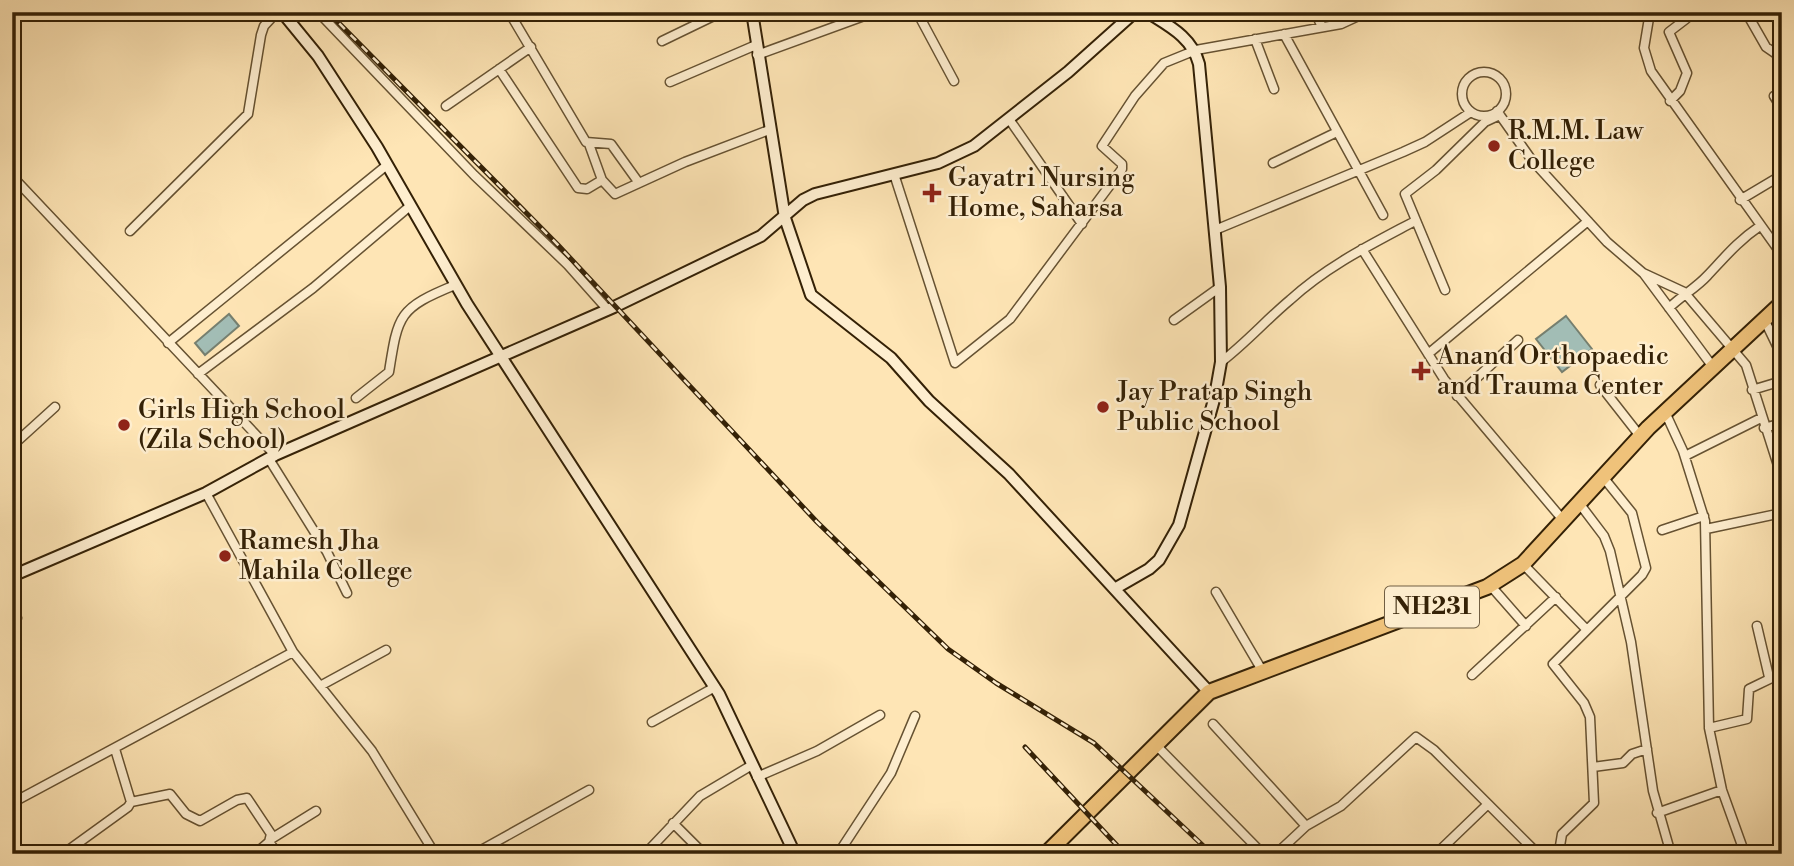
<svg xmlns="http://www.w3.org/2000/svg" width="1794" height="866" viewBox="0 0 1794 866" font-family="'Libre Bodoni',serif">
<rect width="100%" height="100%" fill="#fee5b5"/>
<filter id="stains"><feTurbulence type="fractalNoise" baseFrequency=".00286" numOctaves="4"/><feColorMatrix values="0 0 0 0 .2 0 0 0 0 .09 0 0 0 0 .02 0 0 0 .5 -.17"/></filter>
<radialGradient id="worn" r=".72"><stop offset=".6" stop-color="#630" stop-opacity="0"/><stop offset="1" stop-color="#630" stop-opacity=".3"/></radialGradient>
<path fill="#a2bdb5" stroke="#767f6f" stroke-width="2" d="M229,314l10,12 -34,29 -10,-12z
M1566,316l26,33 -30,23 -26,-33z"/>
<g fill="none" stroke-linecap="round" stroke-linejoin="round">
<g stroke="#665232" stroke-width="11">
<path id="street" d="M318,12l156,163 94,90 40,45
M509,12l77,130 25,2 28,39
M917,12l37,69
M1315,12l7,15
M1650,12l-6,36 7,23 131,184
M1746,12l20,35 16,11
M1284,34l99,181
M1255,39l19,50
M662,41l60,-29
M757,55l118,-43
M499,69l79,119 9,1 15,-9
M1462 94a22 22 0 1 1 44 0a22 22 0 1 1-44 0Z
M670,82l86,-37
M1774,96l8,13
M1670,101l10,-10 7,-18 -18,-41 17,-13
M446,106l85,-59
M1497,111l34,48 76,83 36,31 41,19 62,73 36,113
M1009,119l73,105
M589,144l13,36 13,14 70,-32 84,-32
M1273,163l64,-31
M894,174l61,189 55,-44 112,-150v-5l-20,-18 33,-50 29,-33 32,-13 145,-26 26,-12
M12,176l263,279
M1740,200l42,-25
M1215,230l188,-78 22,-10 46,-30
M130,231l118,-117 13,-79 3,-9 13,-14
M1362,249l82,130 119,141
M1644,274l69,93
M1445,290l-40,-96 31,-24 49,-48 15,-7
M1669,308c12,-12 27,-20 38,-32 18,-19 31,-35 53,-50
M1764,319l15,31 3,23
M1174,320l46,-33
M168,343l219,-178
M1428,354l160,-133
M1221,362c25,-19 45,-42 69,-62 37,-34 80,-55 125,-79
M198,374l115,-86 97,-82
M1600,385l40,51
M1752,390l30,-9
M1457,396l61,-56
M356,398l33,-26c9,-58 10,-64 66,-87
M1665,412l18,39 22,70 4,207 13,62 23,64
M1764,428l18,-5
M12,446l43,-39
M1685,456l76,-38
M269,459l58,93 20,41
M206,493l87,159 79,99 63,103
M1579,503l25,33 6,15 21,91 22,149 18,63
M1706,529l76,-16
M1662,530l42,-14
M1523,564l63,65
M1490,585l36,41
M1216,592l47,80
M12,619l5,-1
M1757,626l12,51
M1472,675l84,-78
M320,686l66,-36
M12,698l4,10
M652,722l63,-35
M1213,724l93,102
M1709,728l38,-9 2,-30 33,-16
M1156,745l107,109
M1593,767l30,-4 9,-9 15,-5
M757,777l60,-26 63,-36
M131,802l39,-8 16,20 14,7 37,-21 10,-2 24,36 -2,8 -14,12
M12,803l281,-151
M1657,813l65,-23
M673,823l31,31
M271,839l45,-28
M269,842l9,12
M63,854l65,-47 3,-5 -16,-53
M474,854l115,-64
M645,854l55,-58 52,-31
M838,854l53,-81 24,-57
M1276,854l30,-28 35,-20 75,-69 18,13 104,104
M1436,854l52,-50
M1553,854l7,-8 2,-12 32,-31 -4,-86 -6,-14 -31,-39 89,-89 4,-7 -14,-55 -29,-36"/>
</g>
<g stroke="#342106" stroke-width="14">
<path id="secondary" d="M282,12l36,44 59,91 90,157 252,390 76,160
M752,12l33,206 26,77 80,63 38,43 80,73 200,218
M12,576l194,-83 69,-38 339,-148 147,-71 42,-36 12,-6 123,-31 36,-17 94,-74 67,-60
M1116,588l33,-19 10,-9 20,-35 36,-129 6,-34 -1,-75 -21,-223c-7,-27 -30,-38 -52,-52"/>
</g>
<g stroke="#342106" stroke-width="18">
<path id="highway" d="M1046,854l163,-162 278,-105 36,-23 125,-136 134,-125"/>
</g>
<use href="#street" stroke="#feeecf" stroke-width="8"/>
<use href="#secondary" stroke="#feeecf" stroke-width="10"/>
<use href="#highway" stroke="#efc27a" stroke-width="14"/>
<g stroke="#342106" stroke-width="5">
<path id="rail" d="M328,12l230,233 259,277 131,127 48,34 98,60 118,111
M1025,747l100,107"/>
</g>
<use href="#rail" stroke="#feeecf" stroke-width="2.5" stroke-dasharray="8" stroke-linecap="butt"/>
</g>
<g fill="#8f2418" stroke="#feeecf" stroke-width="2.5">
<circle cx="1494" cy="146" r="7"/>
<path d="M928.5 182.5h7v7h7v7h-7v7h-7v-7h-7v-7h7z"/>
<path d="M1417.5 360.5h7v7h7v7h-7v7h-7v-7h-7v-7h7z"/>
<circle cx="1103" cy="407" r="7"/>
<circle cx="124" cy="425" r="7"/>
<circle cx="225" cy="556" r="7"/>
</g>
<g text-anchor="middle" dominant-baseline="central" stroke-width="5" stroke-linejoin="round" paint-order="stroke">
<rect fill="#feeecf" stroke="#715e42" stroke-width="2" x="1385" y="586.5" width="94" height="41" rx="5"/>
<g font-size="24" font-weight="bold" fill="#342106">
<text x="1432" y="607">NH231</text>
</g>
<g font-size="26" fill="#342106" stroke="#feeecf" text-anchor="start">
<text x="1508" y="131">R.M.M. Law<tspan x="1508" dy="30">College</tspan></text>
<text x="948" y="178">Gayatri Nursing<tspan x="948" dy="30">Home, Saharsa</tspan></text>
<text x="1437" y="356">Anand Orthopaedic<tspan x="1437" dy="30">and Trauma Center</tspan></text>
<text x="1117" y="392">Jay Pratap Singh<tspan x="1117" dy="30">Public School</tspan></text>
<text x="138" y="410">Girls High School<tspan x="138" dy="30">(Zila School)</tspan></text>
<text x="239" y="541">Ramesh Jha<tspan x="239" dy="30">Mahila College</tspan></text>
</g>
</g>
<rect width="1794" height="866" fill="none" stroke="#fee5b5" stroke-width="42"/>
<rect x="14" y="14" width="1766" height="838" fill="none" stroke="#342106" stroke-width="3.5"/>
<rect x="21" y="21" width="1752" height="824" fill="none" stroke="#342106" stroke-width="2"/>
<rect width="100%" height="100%" filter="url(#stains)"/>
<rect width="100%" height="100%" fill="url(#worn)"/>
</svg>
